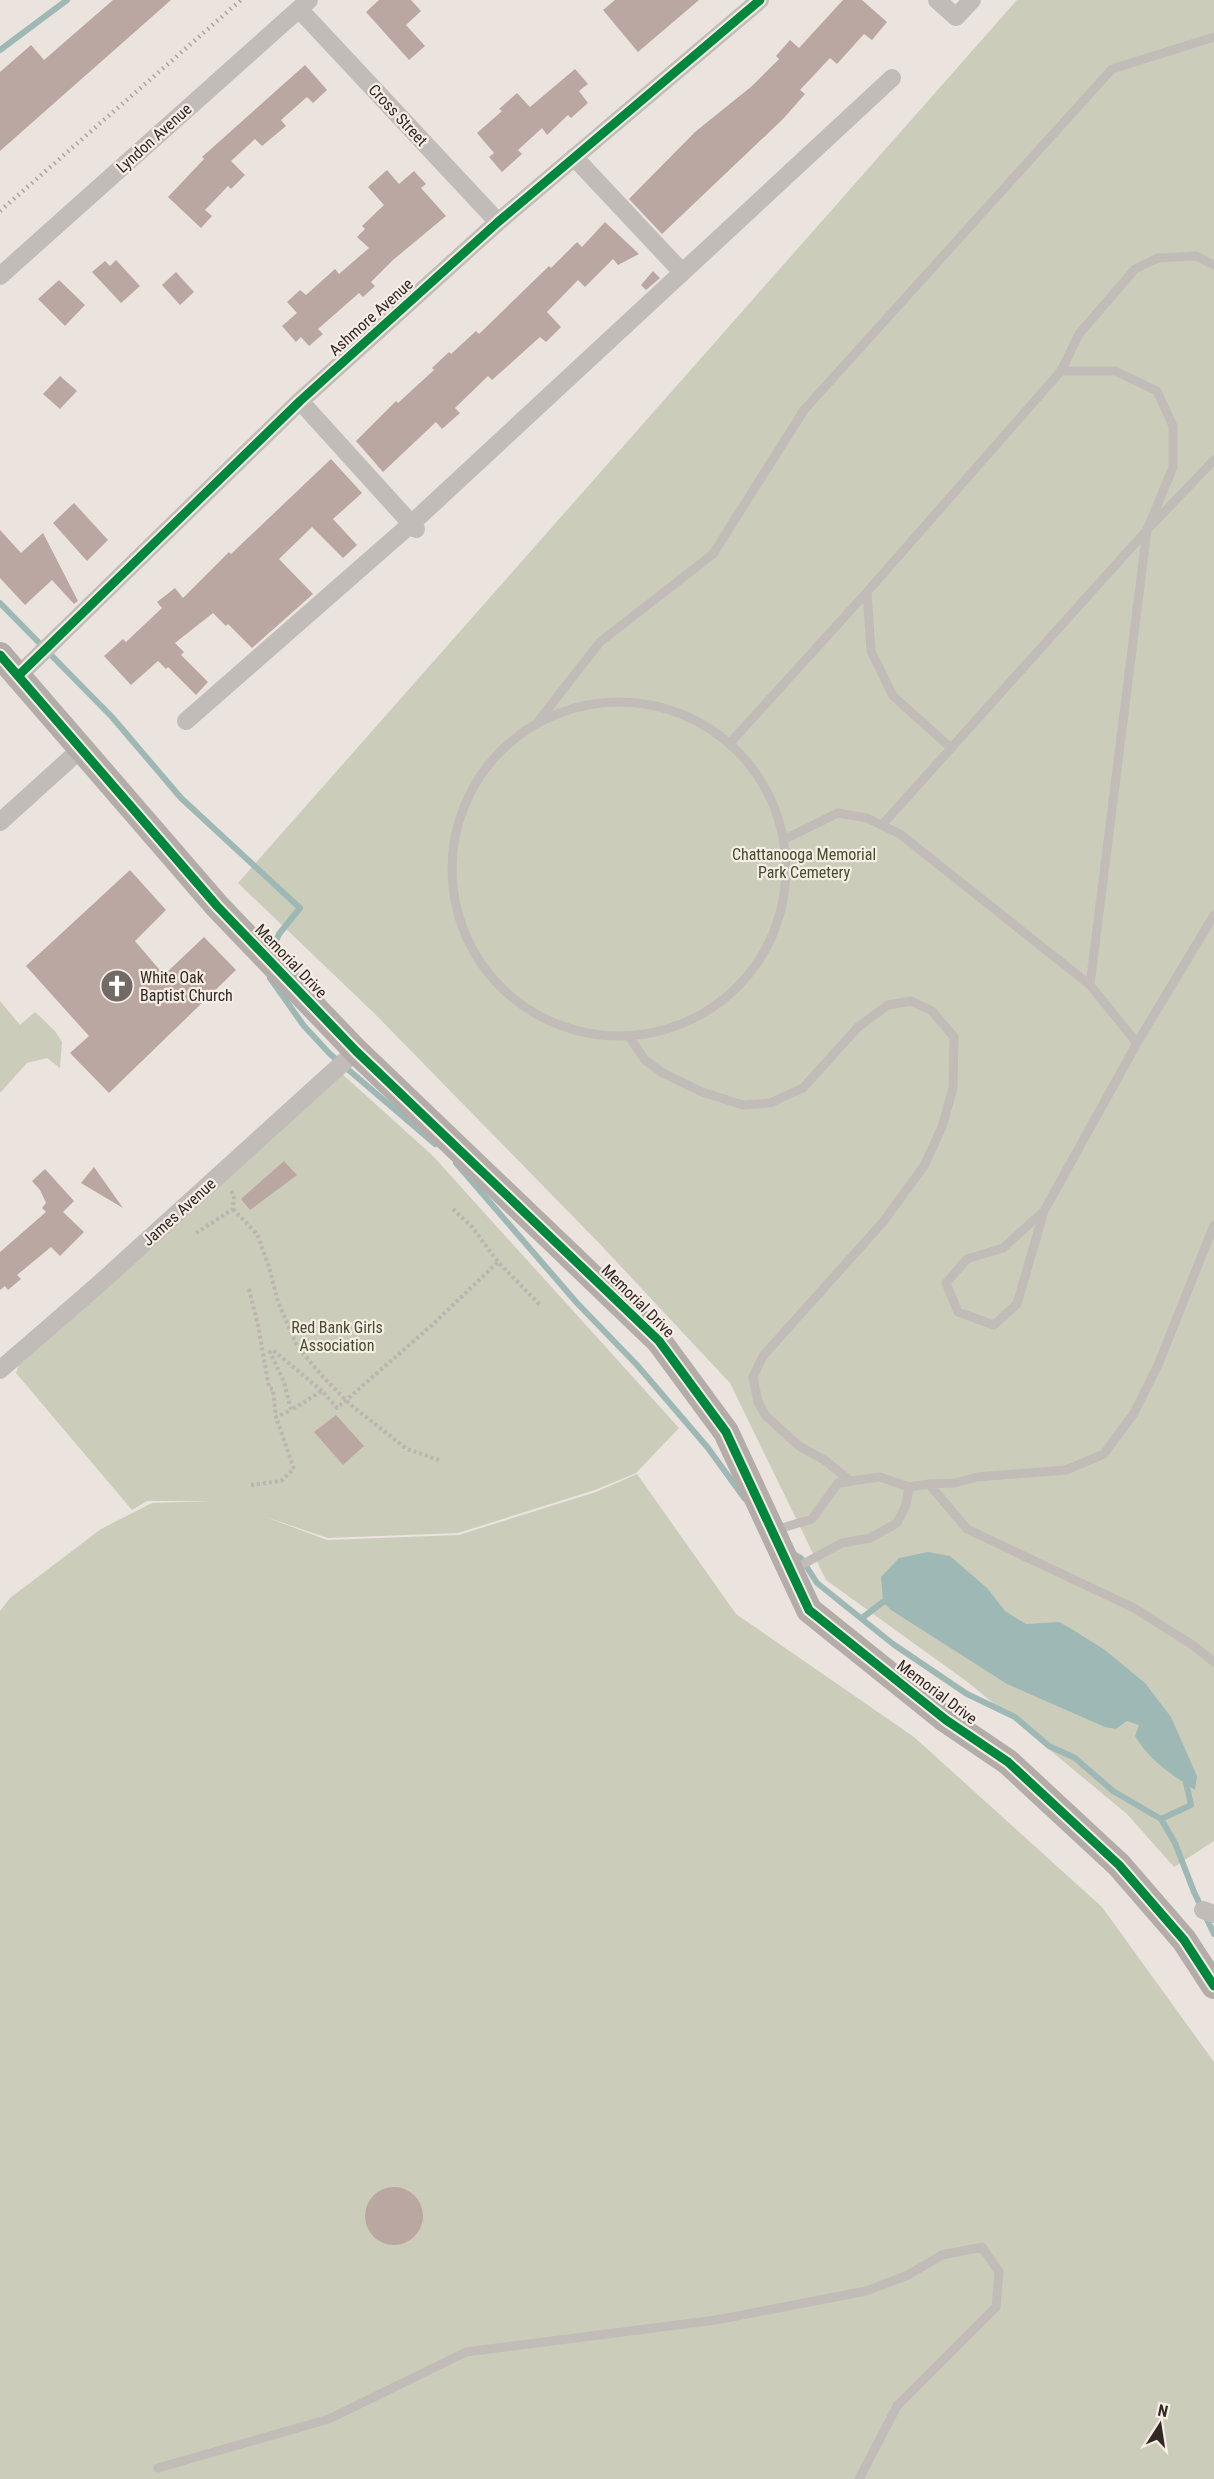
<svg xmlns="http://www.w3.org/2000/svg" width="1214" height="2479" viewBox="0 0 1214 2479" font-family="'Roboto Condensed',sans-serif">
<rect width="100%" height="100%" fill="#eae3de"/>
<path fill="#ccccba" d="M1017,0h197v1841l-40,26 -47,-53 -158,-131 -143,-103 -96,-197 -131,-140 -225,-230 -136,-130z
M0,1001l20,24 15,-13 20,19 7,11 -2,26 -13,-10 -20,5 -27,30z
M341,1073l92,83 246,272 -43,45 -41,17 -137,43 -130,5 -65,-22 64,24 132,-5 137,-43 41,-18 99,140 178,123 188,170 112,155v417h-1214v-868l10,-13 91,-69 51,-26 60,-2h-65l-15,9 -116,-137 4,-12z"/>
<path fill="#9eb9b5" d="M928,1552l22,4 37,32 18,23 21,13 33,-2 11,6 35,22 40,33 26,34 26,59 -2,14c-23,-15 -46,-30 -60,-54l4,-11 -12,-4 -11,8 -11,-2 -98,-43 -116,-74 -8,-8 -2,-25 18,-19z"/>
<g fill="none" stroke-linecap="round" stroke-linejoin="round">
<path stroke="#9eb9b5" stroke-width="6" d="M0,50l67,-50
M0,603l112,114 69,81 119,110 -21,26 -8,19
M270,978l34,48 26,28 105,90
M456,1163l121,140 60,62 71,83 37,51
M792,1553l9,5 16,25 76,61 74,50 48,23 34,29 26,12 38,33 48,28 14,24 19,49 20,42
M862,1618l21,-16 6,-1
M1161,1819l30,-14 -6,-27"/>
</g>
<path fill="#bba7a2" d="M113,0h58l-171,151v-79l31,-27 13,15z
M379,0h32l10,11 -15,14 19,21 -16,14 -43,-48z
M615,0h84l-61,52 -35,-42z
M843,0h19l25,22 -15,18 -8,-6 -27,30 -7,-6 -30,32 5,4 -22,25 -121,115 -33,-35 66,-67 57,-46 27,-27 -3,-3 14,-16 9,8z
M305,65l22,25 -14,13 -6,-6 -26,23 5,6 -24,20 -7,-7 -24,22 14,14 -14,14 -3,-3 -23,24 7,6 -11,12 -33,-31 36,-38 -2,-2z
M575,69l13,15 -9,7 9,12 -17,15 -3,-3 -21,20 -5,-7 -24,22 4,4 -20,18 -13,-15 5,-4 -17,-20 25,-22 -3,-2 18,-16 13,14z
M387,170l12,14 15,-13 12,13 -5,4 25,28 -53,44 -22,22 4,4 -12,11 -4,-4 -41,36 5,5 -14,12 -8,-9 -5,5 -14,-16 15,-13 -10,-11 13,-12 6,5 29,-26 4,5 30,-26 -12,-11 8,-8 -3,-3 22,-21 -16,-18z
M605,222l34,32 -21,11 -5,-6 -28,28 -7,-7 -31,32 14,15 -15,15 -6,-5 -48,43 -4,-4 -33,32 5,5 -18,16 -6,-7 -53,50 -27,-31 40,-40 2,2 36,-33 -2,-2 17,-16 2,2 25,-23 3,3 70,-68 2,2 26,-26 5,5z
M116,260l24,26 -19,17 -29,-31 13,-11 5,5z
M653,271l7,7 -14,12 -5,-5z
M176,272l18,20 -14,13 -18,-20z
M59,280l26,25 -20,21 -27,-27z
M60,376l17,15 -17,18 -17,-15z
M331,459l31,34 -29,26 24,26 -14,13 -31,-31 -33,32 34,35 -61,54 -24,-24 -2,2 -13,-13 -38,30 9,9 -3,3 27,27 -12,13 -28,-28 -2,2 -8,-8 -27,24 -27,-29 19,-17 3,3 36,-34 -5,-6 18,-14 8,10 46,-46 2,2z
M74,503l34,37 -21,21 -34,-38z
M0,530l21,23 22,-20 35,68 -4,3 -22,-24 -27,25 -25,-27z
M130,870l36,40 -31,31 29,34 40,-38 32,33 -127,123 -39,-40 19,-17 -63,-70z
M284,1161l13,14 -47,35 -9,-11z
M94,1167l29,41 -42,-25z
M45,1169l29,32 -11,11 21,20 -24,24 -9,-9 -34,28 4,4 -13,11 -3,-4 -5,4v-38l46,-40 -4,-4 4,-5 -6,-13 -8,-9z
M336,1415l28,31 -21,19 -29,-33z
M365 2216a29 29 0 1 1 58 0a29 29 0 1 1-58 0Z"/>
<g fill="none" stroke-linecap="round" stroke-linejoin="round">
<path stroke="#bbb4b0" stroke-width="4" stroke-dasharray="3 3" stroke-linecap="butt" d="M233,1209l24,25 12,33 9,35 19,44 26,31 29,29 55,43 32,11
M453,1209l19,18 26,35
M196,1233l37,-24 1,-14 -4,-5
M249,1289l9,36 11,63 4,1 3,28 15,-7
M322,1391l-49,-41 -3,2 14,30 7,28 31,-19 15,17 94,-82 67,-64 42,43
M251,1485l30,-4 13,-12 -18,-52"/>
<path stroke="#c2bcb8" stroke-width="9" d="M1061,371l18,-37 56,-65 23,-11 38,-2 18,9
M867,592l4,59 22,45 58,52
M452 869a167 167 0 1 1 334 0a167 167 0 1 1-334 0Z
M540,719l60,-77 113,-88 91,-144 308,-341 102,-32
M730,743l137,-151 194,-221h54l42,20 16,35v41l-26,63 -57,455
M882,825l265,-295 67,-70
M785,839l53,-26 29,5 33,16 190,151 47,58
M630,1038l15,22 18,13 39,19 41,13 27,-2 33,-15 55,-61 30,-22 23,-4 21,10 22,26 -1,51 -11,39 -18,39 -41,56 -120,134 -10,21 5,25 8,14 33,30 27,15 23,19
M1044,1211l-41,37 -36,11 -21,24 12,29 36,13 23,-21 27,-93 93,-168 77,-128
M929,1484l38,45 167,79 60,38 20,16
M909,1487l20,-3 26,-1 22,-6 89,-7 38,-16 30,-41 24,-48 56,-140
M775,1530l37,-11 26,-36 42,-6 29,10 -3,18 -9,18 -27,15 -28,5 -50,27
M158,2468l171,-49 137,-67 250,-32 150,-29 42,-16 34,-20 40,-8 17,25 -3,35 -99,99 -38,73"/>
<path stroke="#c2bcb8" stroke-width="18" d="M937,0l19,17 16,-17
M299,9l199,213
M574,157l108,115
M0,276l309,-276
M300,401l116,128
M19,675l281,-274 198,-179 262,-222
M186,721l225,-197 481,-446
M0,822l82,-74
M0,1370l99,-86 257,-233
M1203,1910l11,4"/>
<path stroke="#b3aca8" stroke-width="26" d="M0,655l217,251 139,145 303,290 67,91 83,178 137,110 62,42 111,103 65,75 30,46"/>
<path stroke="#aaa5a2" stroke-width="4.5" stroke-dasharray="1.5 4.5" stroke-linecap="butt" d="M0,211l241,-211"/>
<g stroke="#f6ede5" stroke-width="13">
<path id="cycleway" d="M0,655l217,251 139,145 303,290 67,91 83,178 137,110 62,42 111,103 65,75 30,46
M19,675l281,-274 198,-179 262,-222"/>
</g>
<use href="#cycleway" stroke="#00873e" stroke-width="9"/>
</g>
<defs>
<g id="church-disc" transform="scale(1.725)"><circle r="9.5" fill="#726a67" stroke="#f6ede5"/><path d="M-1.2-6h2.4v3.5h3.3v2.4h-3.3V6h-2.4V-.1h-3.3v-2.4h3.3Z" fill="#fff"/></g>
</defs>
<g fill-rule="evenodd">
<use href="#church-disc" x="117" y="986"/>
</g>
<g text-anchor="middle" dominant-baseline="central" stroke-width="4.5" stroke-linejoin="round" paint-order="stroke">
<g font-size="16" fill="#322927" stroke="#f6ede5">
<text transform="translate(398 115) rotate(47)">Cross Street</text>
<text transform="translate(154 138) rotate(-42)">Lyndon Avenue</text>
<text transform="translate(371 317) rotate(-42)">Ashmore Avenue</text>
<text transform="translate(291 961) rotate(46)">Memorial Drive</text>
<text transform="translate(179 1212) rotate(-42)">James Avenue</text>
<text transform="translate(638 1301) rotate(45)">Memorial Drive</text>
<text transform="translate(937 1692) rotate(37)">Memorial Drive</text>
</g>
<g font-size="16" fill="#454d2e" stroke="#f6ede5">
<text x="804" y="854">Chattanooga Memorial<tspan x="804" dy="18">Park Cemetery</tspan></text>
<text x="337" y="1327">Red Bank Girls<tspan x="337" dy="18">Association</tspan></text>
</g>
<g font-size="16" fill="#322927" stroke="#f6ede5" text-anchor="start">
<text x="140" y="977">White Oak<tspan x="140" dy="18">Baptist Church</tspan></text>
</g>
</g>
<g transform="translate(1160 2425) rotate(12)" stroke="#f6ede5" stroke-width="4.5" paint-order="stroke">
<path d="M0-4.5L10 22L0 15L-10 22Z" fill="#322927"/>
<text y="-9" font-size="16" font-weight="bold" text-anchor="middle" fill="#322927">N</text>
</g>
</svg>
